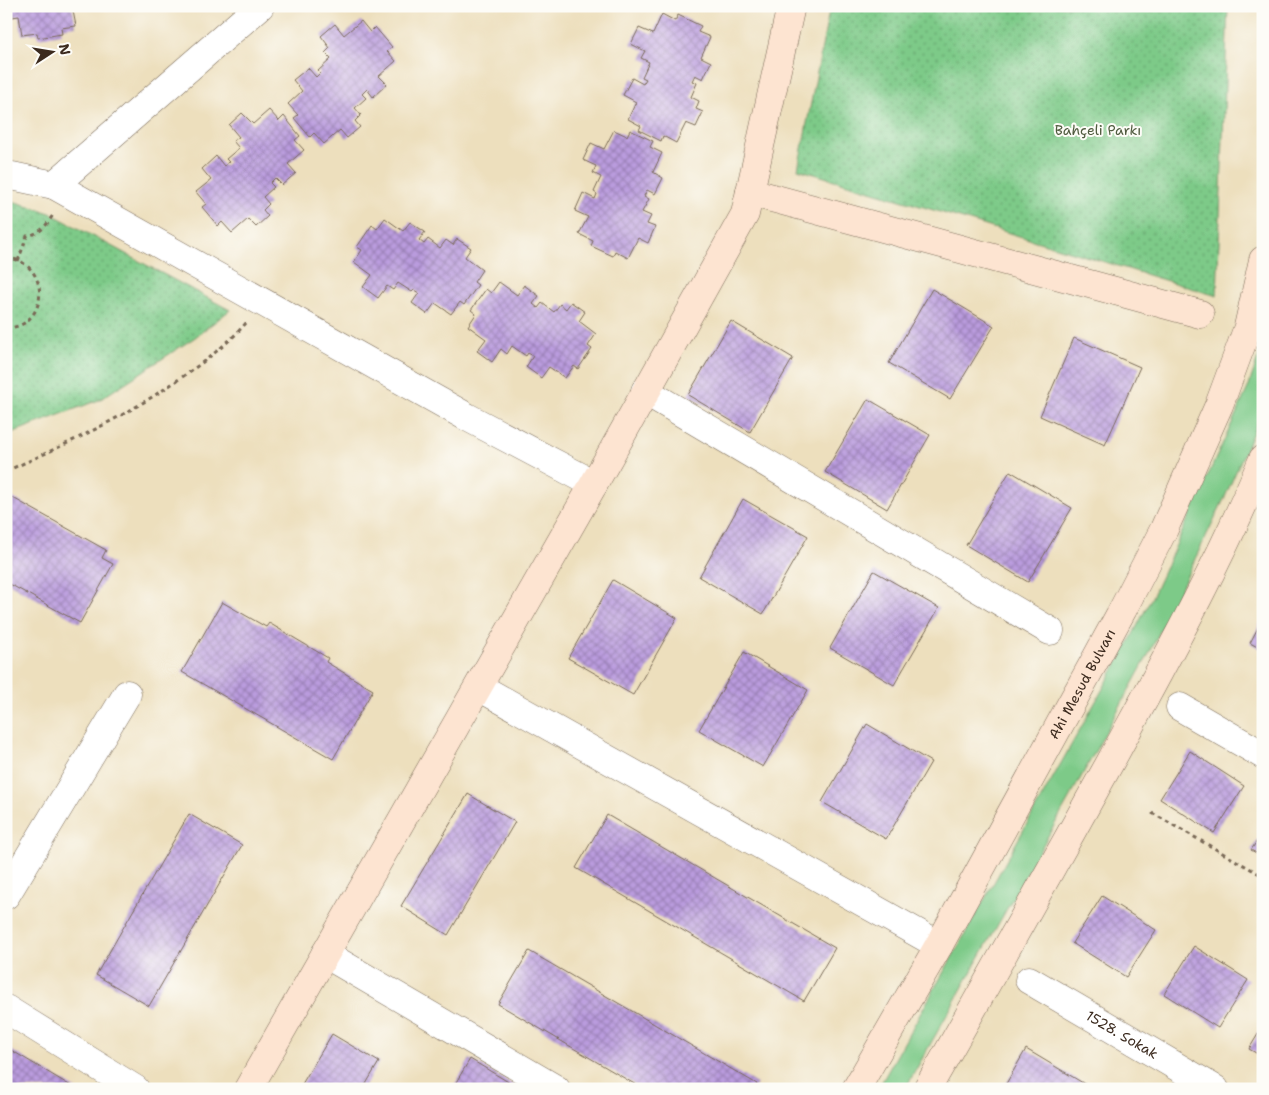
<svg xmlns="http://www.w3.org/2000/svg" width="1269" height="1095" viewBox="0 0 1269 1095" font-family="'Shantell Sans',sans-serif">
<defs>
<pattern id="park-dots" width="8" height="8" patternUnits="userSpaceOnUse" patternTransform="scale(1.25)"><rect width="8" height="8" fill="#7dca88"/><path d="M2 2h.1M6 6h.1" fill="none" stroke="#68a46f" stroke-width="1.8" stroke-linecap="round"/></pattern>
<pattern id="building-cross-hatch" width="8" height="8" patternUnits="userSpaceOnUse" patternTransform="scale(1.25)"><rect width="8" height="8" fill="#ba9bde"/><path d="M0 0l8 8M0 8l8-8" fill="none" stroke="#987fb3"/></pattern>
</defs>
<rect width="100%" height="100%" fill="#fdfcf7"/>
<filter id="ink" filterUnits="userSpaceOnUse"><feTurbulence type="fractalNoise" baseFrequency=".02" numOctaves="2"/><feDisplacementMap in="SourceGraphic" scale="10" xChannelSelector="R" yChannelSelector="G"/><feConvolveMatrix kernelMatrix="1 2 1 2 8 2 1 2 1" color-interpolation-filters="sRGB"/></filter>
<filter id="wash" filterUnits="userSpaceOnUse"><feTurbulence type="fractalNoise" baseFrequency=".0096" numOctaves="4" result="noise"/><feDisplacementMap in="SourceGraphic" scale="20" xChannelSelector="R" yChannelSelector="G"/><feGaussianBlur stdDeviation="1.12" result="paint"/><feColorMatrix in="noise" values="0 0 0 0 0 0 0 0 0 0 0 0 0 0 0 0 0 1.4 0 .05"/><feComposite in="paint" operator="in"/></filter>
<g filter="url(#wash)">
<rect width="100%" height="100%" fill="#eddfbd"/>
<path fill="#7dca88" stroke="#5c7a53" d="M1263,343v66l-38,88 -74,153 -82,149 -164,290h-27l250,-445 27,-53 93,-203z"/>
<path fill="url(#park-dots)" stroke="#5c7a53" d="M830,6h398l-11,290 -419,-127z
M6,199l44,14 180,97 -36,28 -95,62 -93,35z"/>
<g id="blocks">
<path fill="url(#building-cross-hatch)" d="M6,6h66l4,20 -15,2 1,6 -24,4 -1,-5 -15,2 -3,-19 -13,2z
M662,14l13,7 3,-6 23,11 -3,6 12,5 -9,20 10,5 -8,17 -8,-4 -3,6 5,2 -6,14 8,4 -3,8 7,3 -7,15 -10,-4 -10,20 -13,-7 -2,5 -22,-11 2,-4 -13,-7 8,-17 -13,-7 9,-17 11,6 3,-5 -4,-2 7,-15 -8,-4 4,-7 -14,-7 8,-16 14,6z
M361,21l9,11 5,-5 17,20 -5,4 9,10 -17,15 8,8 -14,13 -6,-8 -5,5 4,4 -11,10 6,7 -6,6 5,6 -13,11 -7,-8 -16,14 -10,-11 -4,4 -16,-19 4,-3 -10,-11 14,-13 -9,-11 15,-12 8,9 4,-4 -2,-2 13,-12 -6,-6 5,-5 -9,-12 14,-12 9,11z
M269,110l10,11 5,-5 16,20 -5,4 9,10 -16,14 8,9 -14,12 -7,-7 -5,5 4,4 -11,10 6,7 -6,6 5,6 -12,11 -8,-8 -16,14 -10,-11 -4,4 -16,-19 4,-3 -10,-12 15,-12 -9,-11 14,-13 8,10 5,-4 -3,-3 13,-11 -6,-7 6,-4 -10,-12 13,-12 11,11z
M614,130l13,6 3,-6 23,11 -3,6 12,6 -9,19 10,6 -8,16 -8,-4 -3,6 5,3 -7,13 9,4 -4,8 8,3 -7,16 -10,-5 -10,20 -13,-7 -2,5 -22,-10 2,-5 -14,-7 9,-17 -13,-6 8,-18 12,6 2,-5 -3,-2 7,-15 -8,-4 3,-7 -13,-6 8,-17 13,6z
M385,218l18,13 7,-9 15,10 -6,8 5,4 4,-5 12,9 6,-8 7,5 4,-6 14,9 -6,9 17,13 -8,12 4,3 -14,20 -4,-3 -9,12 -16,-11 -8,11 -15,-11 7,-10 -5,-3 -2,2 -14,-9 -5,7 -6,-4 -9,12 -15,-11 9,-12 -18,-13 8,-12 -5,-3 15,-22 5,4z
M499,282l18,13 7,-10 15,11 -6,8 5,4 4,-5 12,9 6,-8 6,5 5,-7 14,10 -6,9 17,13 -8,12 4,3 -14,20 -4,-3 -9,12 -16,-11 -8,11 -15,-11 7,-11 -5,-3 -2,3 -14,-10 -5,8 -6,-5 -9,13 -15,-11 9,-12 -18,-13 8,-12 -5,-4 15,-21 5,4z
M932,289l62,37 -44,73 -61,-36z
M731,321l62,37 -43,74 -62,-37z
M1074,338l66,29 -35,78 -65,-29z
M868,399l62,36 -43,74 -62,-37z
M1010,471l62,37 -44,74 -62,-37z
M6,494l100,56 -4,8 11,6 -33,59 -74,-41z
M743,499l65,37 -45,78 -64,-37z
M874,571l65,37 -45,77 -64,-37z
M613,580l64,38 -44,77 -65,-37z
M222,602l44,25 3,-4 59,35 -2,4 47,28 -40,69 -151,-87z
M1263,618v32l-13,-7z
M744,652l64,38 -45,77 -64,-37z
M867,724l64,38 -45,77 -64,-37z
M1190,751l54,35 -30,47 -54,-34z
M468,794l47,28 -67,113 -47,-29z
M189,814l53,31 -93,161 -53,-31z
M607,815l228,133 -31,53 -228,-133z
M1263,832v25l-12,-7z
M1102,896l54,34 -30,47 -54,-34z
M1194,946l54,34 -30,48 -54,-34z
M529,951l228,133 -3,5h-111l-145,-85z
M1263,1026v31l-14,-8z
M332,1034l47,28 -16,27h-64z
M6,1047l70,42h-70z
M1026,1049l67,40h-90z
M470,1059l50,30h-68z"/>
</g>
</g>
<g filter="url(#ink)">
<use href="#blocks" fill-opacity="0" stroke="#796956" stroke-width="1"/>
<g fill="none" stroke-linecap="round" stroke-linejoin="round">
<g stroke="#796956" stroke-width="29">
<g id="street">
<path d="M6,177l6,-1 42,9 206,-179"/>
<path d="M54,185l413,232 127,67"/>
<path d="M645,391l405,240"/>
<path d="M479,687l460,258"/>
<path d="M1180,707l83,48"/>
<path d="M6,895l121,-201"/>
<path d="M325,954l231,135"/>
<path id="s1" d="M1029,980l186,109"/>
<path d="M6,1009l129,80"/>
</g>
</g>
<g stroke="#796956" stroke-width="29">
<g id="secondary">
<path d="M750,192l450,122"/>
<path d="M248,1089l359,-628 138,-247 46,-208"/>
<path id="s2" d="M856,1089l83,-144 184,-336 41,-80 55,-124 29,-78 15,-67"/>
<path d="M927,1089c63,-110 124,-220 185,-330 53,-98 108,-197 151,-300"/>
</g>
</g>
<path stroke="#796956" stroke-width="3" stroke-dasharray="4 4" stroke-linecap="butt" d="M6,258c32,1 45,41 22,62 -6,6 -14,7 -22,9
M18,261l9,-25c14,-3 19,-10 26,-21
M6,471c62,-27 121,-55 176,-94 23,-16 46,-33 64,-54
M1152,813l111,63"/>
<use href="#street" stroke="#fff" stroke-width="28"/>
<use href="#secondary" stroke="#fde4d1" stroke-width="28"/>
</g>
</g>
<g text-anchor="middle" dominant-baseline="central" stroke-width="4" stroke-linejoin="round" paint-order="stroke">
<g font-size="14" fill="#4f5a3e" stroke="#fdfcf7">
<text x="1098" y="130">Bahçeli Parkı</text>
</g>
<g font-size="14" fill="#3b2a1e" stroke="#fdfcf7">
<text stroke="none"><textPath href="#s2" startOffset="464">Ahi Mesud Bulvarı</textPath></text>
<text stroke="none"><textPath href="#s1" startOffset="108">1528. Sokak</textPath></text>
</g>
</g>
<rect width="1269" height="1095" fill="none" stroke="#fdfcf7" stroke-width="25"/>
<g transform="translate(52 52) rotate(78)" stroke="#fdfcf7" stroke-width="4" paint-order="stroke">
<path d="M0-4L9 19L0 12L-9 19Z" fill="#3b2a1e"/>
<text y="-8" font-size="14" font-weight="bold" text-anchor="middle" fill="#3b2a1e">N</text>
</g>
</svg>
